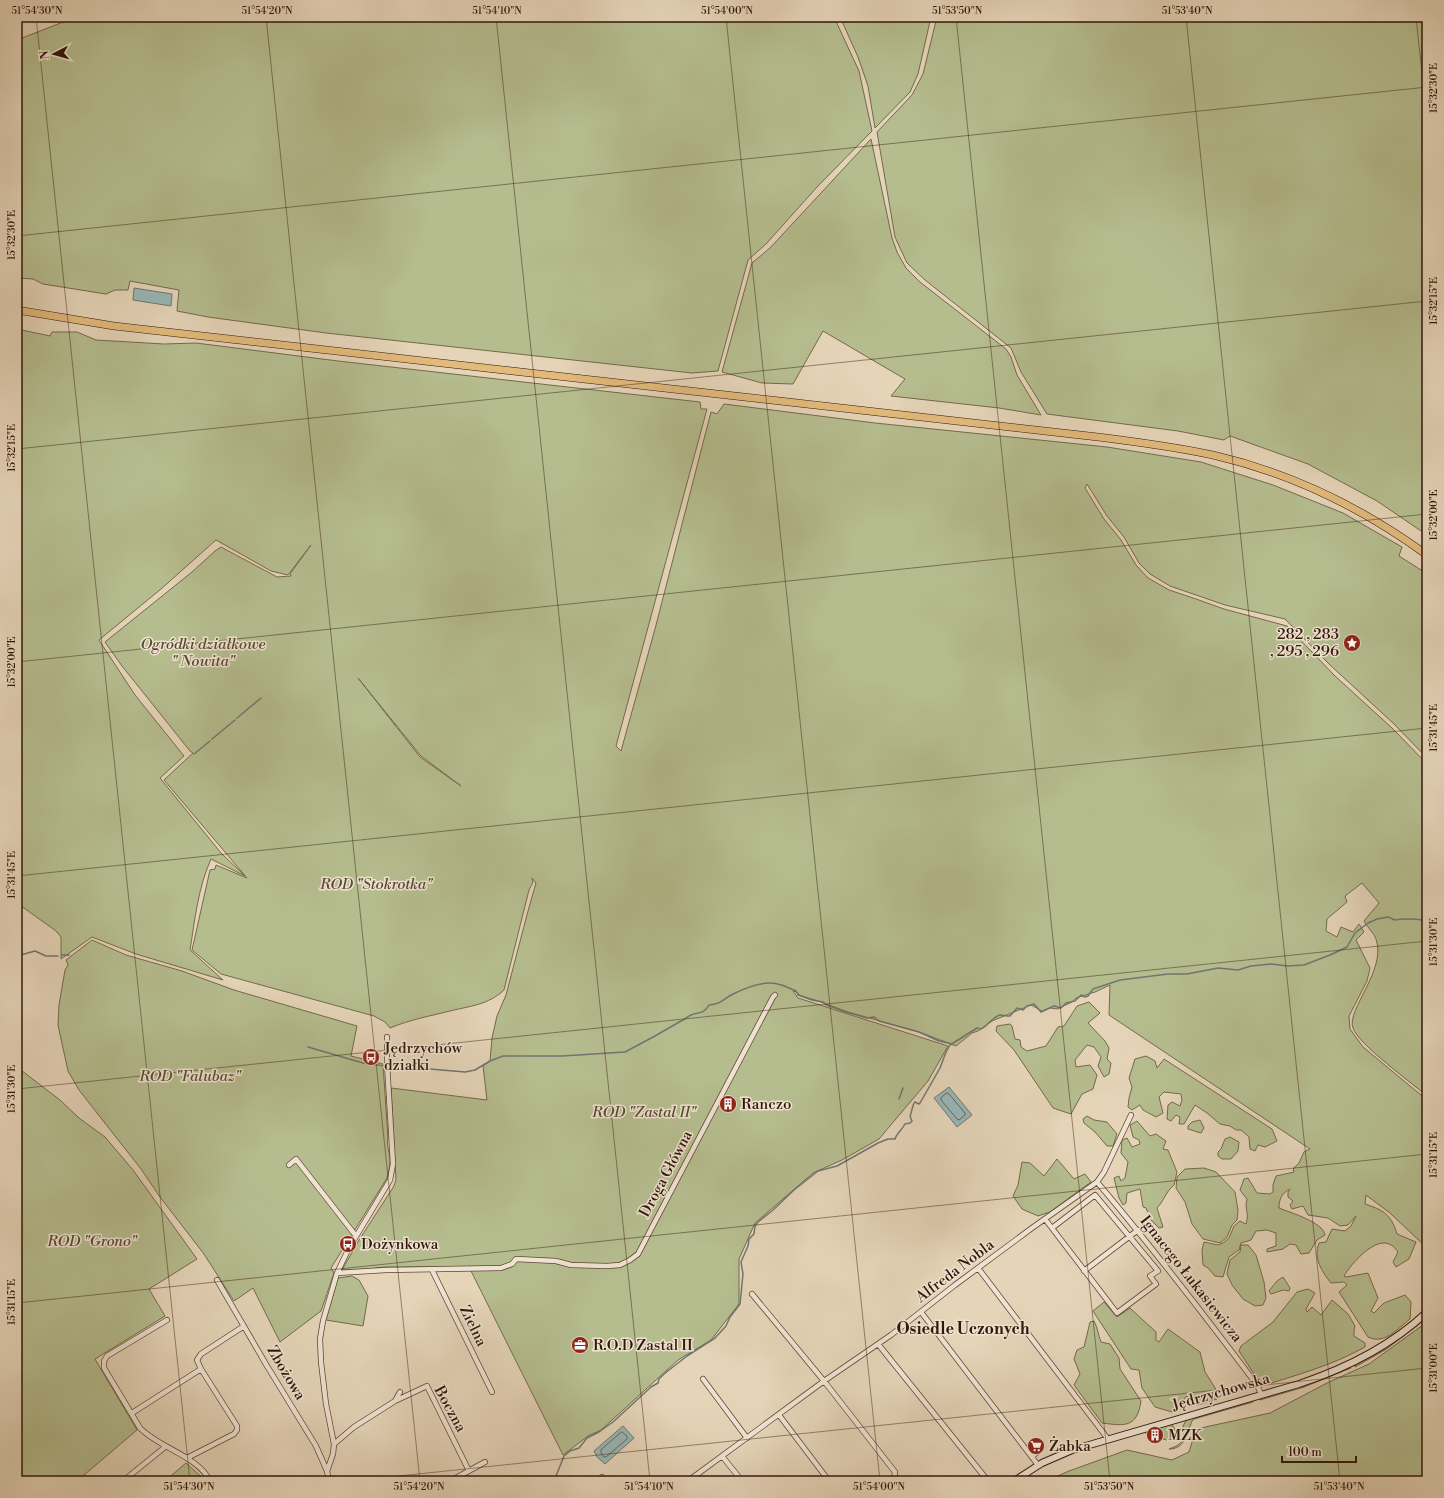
<svg xmlns="http://www.w3.org/2000/svg" width="1444" height="1498" viewBox="0 0 1444 1498" font-family="'Libre Bodoni',serif">
<rect width="100%" height="100%" fill="#e5d4b8"/>
<filter id="stains"><feTurbulence type="fractalNoise" baseFrequency=".005" numOctaves="4"/><feColorMatrix values="0 0 0 0 .2 0 0 0 0 .09 0 0 0 0 .02 0 0 0 .5 -.17"/></filter>
<radialGradient id="worn" r=".72"><stop offset=".6" stop-color="#630" stop-opacity="0"/><stop offset="1" stop-color="#630" stop-opacity=".3"/></radialGradient>
<path fill="#b5bd8f" stroke="#74694c" fill-rule="evenodd" d="M76,17h758l25,54 13,60 -55,56 -51,57 -18,16 -30,111 -26,2 -366,-40 -118,-16 -31,-6 2,-21 -49,-9 -2,9h-13l-9,4 -63,-10 -10,-5 -16,-1v-238z
M840,17h91l-13,57 -8,18 -35,36 -7,-42 -10,-29z
M937,17h490v518l-50,-34 -69,-37 -78,-28 -6,4 -46,-9 -131,-17 -26,-42 -10,-24 -86,-68 -18,-17 -12,-26 -18,-105 35,-37 11,-21z
M871,139l21,99 5,14 9,16 14,14 86,67 5,8 6,18 24,40 -42,-7 -108,-12 14,-17 -82,-48 -30,53 -31,-1 -40,-11 30,-109 18,-15z
M17,329l33,7 2,-4h25l19,8 68,4 32,-1 142,18 362,41 1,7h6l-91,337 5,5 34,-122 56,-217 6,2 7,-10 151,19 232,24 94,15 72,23 70,28 59,34 -3,9 22,14 5,-5 1,1v192l-33,-34 -65,-60 -44,-45 -60,-14 -55,-19 -20,-12 -11,-11 -15,-26 -17,-21 -20,-32 -2,4 19,31 17,21 15,25 12,13 21,12 27,9 28,10 63,17 48,50 57,52 35,36v332c-15,-13 -69,-52 -74,-68 -7,-18 34,-58 23,-89 -2,-6 -9,-12 -12,-18l15,-18 -17,-20 -17,13 2,6 -20,17 -1,12 11,6 4,-10 12,5 6,-8 5,8 -8,8 14,28 -3,13 -18,35 1,13 13,18 64,53v148l-37,-35 -24,-18 -1,9c18,6 26,10 32,30l19,8 -7,17 -13,8 -3,-5 5,-10c-2,-2 -4,-6 -7,-7 -15,-10 -40,19 -47,31l2,1 22,-4 10,25 -7,13 3,2 10,-10 21,-8 6,7 -1,17c-13,10 -25,26 -42,18l-29,-45 8,-7 -3,-3 -13,1c-9,-11 -18,-25 -12,-40l7,-1 6,-13 13,2 6,-5 5,-10 -8,9 -8,1 -12,-8 -20,-3 -5,-9 -11,3 -2,-4 3,-4 -5,-4v-5l2,-3c-8,4 -11,10 -11,19 12,5 44,14 46,27l-8,5 -8,13 -8,1 -5,-9 -6,-1 -7,5 -16,3v-3l9,-3v-13l-9,-3 -11,1 -5,9 -10,3 -2,7 -10,7 -6,20 -8,-1 -7,-8 -5,-3 -1,-15 2,-8 14,3 5,-2 6,-5 5,-12 6,-5 6,3c4,-12 -2,-14 1,-25l-7,-9 4,-11 4,-1 9,15 13,1 3,-2v-7l3,-9 18,-4 -1,-3 6,-6 5,-11 6,-3 -201,-134 1,-30 -15,7 -19,6 -4,4 -15,7 -7,-1 -8,3 -11,-6 -39,16 -14,10 -6,2 -16,13 -37,-14 -71,-20 -27,-10 -22,-7 -2,-3 -4,-1 5,7 150,48 -20,35 -49,58 -37,21 -29,13 -58,50 -16,36v45l-28,36 -33,20 -77,70 -13,6 -25,19 -92,-184v-4h-86l-26,3h-17l17,-30 35,-54 2,-6 -5,-92 96,12 -4,-34 7,-5 2,-23 5,-22 9,-21 22,-84 8,-28 -4,-5 1,4 -4,8 -25,100c-16,15 -34,16 -54,21 -20,5 -41,9 -60,17l-5,-6 -11,-6 -153,-42 -29,-24 18,-80 5,-1 1,-4 31,13 -83,-98 29,-27 -3,-2 -68,-85 -17,-24 87,-70 23,-21 6,-4 56,30 14,-1 -1,-2 21,-29 -23,30 -17,-4 -55,-31 -55,49 -62,51 36,55 49,61 -24,22 61,75 24,23 -34,-17c-13,29 -16,60 -21,91l33,30 -87,-26 -44,-17 -31,22v-22l-5,-6 -39,-28zM358,678l63,78 40,30 -41,-29z
M92,940l34,15 56,16 52,19 123,36 -6,30 32,8 5,74c-2,7 2,15 2,23 0,6 -2,11 -3,17l-56,90 3,5 -13,38 -41,31 -27,-54 -19,13 -30,-47 -44,-57 -19,-28 -62,-79 -11,-19 -10,-46 1,-20 6,-35 3,-5 -2,-5z
M1089,1002l11,11 -12,10 17,18 4,7 -2,11 4,4 -2,11 -5,3 -6,-11 3,-9 -7,-10 -7,-2 -12,15 1,7 14,-2 7,10 -4,14 -11,5 -11,20 -18,-6 -39,-58 -18,-19 1,-5 13,-2 2,2 3,13 5,1 1,7 6,4 19,-5 12,-19 6,-1 13,-20z
M1146,1056l9,5 2,7 7,-9 108,70 5,12 -12,6 -7,-2 -3,6 -5,-2 -1,-12 -8,-7h-5l-6,-4 -10,-2 -13,-11 -12,-8 -11,19h-5l1,-7 -4,-2 -5,6 -4,-2 1,-14 4,-3 8,4 2,-6 -1,-6 -17,-2 -5,5 4,16 -7,4 -13,-7 -3,-5 -8,5 -4,-3 1,-9 3,-11 -3,-9 6,-19z
M17,1067l43,33 19,18 26,19 28,33 64,89 -48,30 16,27 -70,43 42,71 -60,51h-60z
M1087,1116l7,4 13,2 10,12 -4,12h-6l-12,-14 -11,-9 -1,-4z
M1200,1120l4,8 -3,5 -13,-4v-3l4,-4z
M1137,1121l13,15 6,-2 10,7 -3,8 5,1 9,22 -3,13c-8,6 -10,16 -17,23l6,19 -4,1 -8,-8 -5,-12 -3,-1 -3,-18 -13,4 -1,10 -3,2 -4,-7 -5,-20 5,-2 2,5 4,-3 3,-16 -7,-9 1,-13 5,-2 5,9 8,-3 -1,-4 -6,-3 -3,-12z
M1230,1137l9,5 -1,9 -7,8h-9l-4,-3v-4l3,-3 4,-10z
M1057,1159l17,20 11,-5 6,8 -41,30 -12,4 -16,-7 -9,-13 5,-11 4,-23 8,1 14,13z
M1204,1168l12,4 19,20 3,18 -1,10 -5,5 -5,12 -7,6 -17,-4 -11,-15 -7,-22 -9,-14 1,-11 8,-8z
M1241,1245h7l8,10 8,27 2,16 -3,7 -8,1 -12,-7 -11,-14 -5,-11 3,-14 10,-8z
M352,1276l7,4 9,16 -5,30 -37,-6 12,-42z
M1283,1277l7,11 -1,3 -6,-1 -12,4 -2,-3 8,-10z
M1308,1289l7,4 -9,16 1,3 5,-5 9,8 11,-15 16,14 7,12 -1,4v6l11,7v4c-32,18 -68,28 -103,39l-23,-35 2,-5 32,-24 24,-30z
M1104,1302l13,15 13,-9 26,24v8l3,2 9,-13 32,23 5,20 12,19v8l-20,6 -10,-9 -15,16 -17,-5 -13,-19 -3,-18 -8,-1 -38,-58z
M1427,1314v4l-42,32 -30,17 1,-3 8,-5z
M1094,1321c4,7 4,14 7,21l9,2 9,14 1,11 21,32c-4,27 -16,25 -39,22l-28,-38 6,-11 -6,-15 3,-9 7,-3 6,-25z
M1427,1322v159h-381l23,-10 58,-21 45,10 17,-8 7,-23 74,-16 57,-30 42,-19z
M1347,1367l4,1 -47,19 -44,13v-2z
M1252,1399l1,3 -59,17 -2,2c-5,13 -7,28 -23,28 8,-3 17,-6 14,-18l1,-1 -1,-4 4,-7z
M1170,1424l3,2 3,6 -3,6 -6,2 -8,-2 1,-5 -9,-1 -1,4 -4,-2v-3z
M186,1463l20,18h-41z"/>
<path fill="#98b7b6" stroke="#707671" d="M134,288l38,6 -1,12 -38,-6z
M949,1087l23,28 -15,12 -23,-29z
M623,1426l11,12 -29,26 -8,-7 -3,-6z"/>
<g fill="none" stroke-linecap="round" stroke-linejoin="round">
<path stroke="#666660" stroke-width="1" d="M947,1093l2,1 16,19v2l-6,5 -2,-1 -16,-19v-2z
M622,1432l5,4v3l-21,18h-2l-3,-4v-3z"/>
<path stroke="#707671" stroke-width="1.5" d="M237,718l24,-20
M212,739l23,-19
M194,754l16,-13
M62,955h7
M17,956l18,-5 11,5h12
M782,985l14,6 2,4 14,5 11,2 3,3 20,7 21,6 7,-1 5,4 40,11 20,9 13,3
M308,1047l55,16 22,3
M392,1067l26,1 47,4 10,-2 15,-9 13,-5h59l63,-4 30,-16 26,-15c4,-1 4,-3 8,-5 8,-5 14,0 20,-11 13,-1 14,-6 24,-11 14,-7 33,-15 48,-9
M899,1099l4,-11
M554,1481l10,-25 6,-5 9,-3 8,-10 12,-6 14,-10 38,-35 7,-4 1,-4 5,-5 23,-18 28,-18 11,-12 4,-9 10,-13 3,-30 -2,-12 7,-16 1,-7 5,-5 1,-8 3,-4 15,-12 21,-20 24,-19 19,-5 41,-23 10,-4h7c2,-6 7,-9 10,-15l5,-1 2,-2 -2,-5c2,-4 2,-11 5,-14l4,2 1,-1 20,-35 6,-16 4,-7 27,-17 4,1c7,-3 11,-12 19,-14 2,0 7,1 10,1l7,-8 6,2 4,-4 7,-2 7,8 13,-6 7,2 5,-5 9,-2 6,-6 4,2 3,-1 5,-7 27,-9 48,-6h19l31,-6 20,2 13,-4 20,-2 17,2 16,-1 26,-10 17,-8 8,-14 13,-10 9,-4 11,-2 7,3c7,-2 25,-1 32,1"/>
<g stroke="#604535" stroke-width="6">
<path id="street" d="M289,1165l7,-6 60,77
M1097,1182c56,66 108,134 160,203l4,9
M1045,1219l72,94 39,-29 -6,-8 8,-5 -63,-76 -43,33
M978,1268l130,171
M432,1270l60,122
M1084,1271l54,-41
M337,1273l49,-3 115,-2 11,-4 4,-5 40,2 15,4 36,1 13,-1 10,-5 8,-6 125,-238 10,-19 2,-2
M217,1280l50,86 49,80 11,25 2,10
M752,1294l72,87 71,91 -1,9
M921,1312l117,153
M167,1320l-60,36 -3,5v7l36,60c19,20 58,28 70,53
M878,1344l110,137
M703,1379l44,59
M395,1401l32,-15 42,85
M132,1413l69,-44
M779,1415l50,66
M334,1444l20,-17 41,-26 5,-9
M722,1456l20,25
M1032,1457l6,-6
M187,1458l47,-24 3,-4v-4l-36,-57 -4,-9 4,-6 43,-28
M327,1471l6,-17 1,-10 -8,-40 -5,-42 -1,-23 3,-18 14,-48 12,-25 41,-68 3,-16 -6,-101v-26
M602,1477l3,4
M454,1479l31,-17
M123,1481l42,-34
M688,1481l136,-100 67,-46 64,-50 77,-57 65,-46 7,-10 27,-57"/>
</g>
<g stroke="#331509" stroke-width="8">
<path id="secondary" d="M1014,1481l28,-18 30,-13 227,-66c45,-15 93,-39 128,-72"/>
</g>
<g stroke="#331509" stroke-width="8">
<path id="primary" d="M17,310l97,16 984,111c40,5 80,10 119,19 76,18 147,53 210,99"/>
</g>
<use href="#street" stroke="#eee3d1" stroke-width="4.5"/>
<use href="#secondary" stroke="#eee3d1" stroke-width="6"/>
<use href="#primary" stroke="#e2ba7c" stroke-width="7"/>
</g>
<path fill="none" stroke="#331509" stroke-width="1" stroke-opacity="0.45" d="M36,17l154,1464M266,17l154,1464M496,17l154,1464M726,17l154,1464M956,17l154,1464M1186,17l154,1464M1416,17l11,103M17,22l48,-5M17,236l1410,-149M17,449l1410,-148M17,662l1410,-148M17,876l1410,-148M17,1089l1410,-148M17,1303l1410,-149M351,1481l1076,-113"/>
<defs>
<g id="sight-disc" transform="scale(0.9)"><circle r="9.5" fill="#8f2418" stroke="#eee3d1"/><path d="M0-6L1.8-2.2L6-1.7L2.9 1.2L3.7 5.4L0 3.3L-3.7 5.4L-2.9 1.2L-6-1.7L-1.8-2.2Z" fill="#fff"/></g>
<g id="bus-disc" transform="scale(0.9)"><circle r="9.5" fill="#8f2418" stroke="#eee3d1"/><path d="M-5-6H5V4H4V6H2V4H-2V6H-4V4H-5ZM-3.5-4V0h7V-4ZM-3.5 1.2v1.5H-2V1.2ZM2 1.2v1.5H3.5V1.2Z" fill="#fff"/></g>
<g id="building-disc" transform="scale(0.9)"><circle r="9.5" fill="#8f2418" stroke="#eee3d1"/><path d="M-4-6H4V6H1V3H-1V6H-4ZM-2.5-4.3h1.7v1.8h-1.7ZM.8-4.3h1.7v1.8H.8ZM-2.5-1h1.7V.8h-1.7ZM.8-1h1.7V.8H.8Z" fill="#fff"/></g>
<g id="office-disc" transform="scale(0.9)"><circle r="9.5" fill="#8f2418" stroke="#eee3d1"/><path d="M-6-3h4V-5.5h4V-3h4V5H-6ZM-1-4.5V-3h2v-1.5ZM-6 0V1H6V0Z" fill="#fff"/></g>
<g id="supermarket-disc" transform="scale(0.9)"><circle r="9.5" fill="#8f2418" stroke="#eee3d1"/><path d="M-6-5.5h2.5l.6 2H6L4.5 2H-2.5L-4.4-4H-6ZM-1.5 3.2a1.3 1.3 0 1 0 .1 0ZM3 3.2a1.3 1.3 0 1 0 .1 0Z" fill="#fff"/></g>
</defs>
<g fill-rule="evenodd">
<use href="#sight-disc" x="1352" y="643"/>
<use href="#bus-disc" x="371" y="1057"/>
<use href="#building-disc" x="728" y="1104"/>
<use href="#bus-disc" x="348" y="1244"/>
<use href="#office-disc" x="580" y="1345"/>
<use href="#building-disc" x="1155" y="1435"/>
<use href="#supermarket-disc" x="1036" y="1446"/>
</g>
<g text-anchor="middle" dominant-baseline="central" stroke-width="3" stroke-linejoin="round" paint-order="stroke">
<g font-size="15" fill="#331509" stroke="#eee3d1" text-anchor="start">
<text x="1339" y="634" text-anchor="end">282 , 283<tspan x="1339" dy="17">, 295 , 296</tspan></text>
<text x="384" y="1048">Jędrzychów<tspan x="384" dy="17">działki</tspan></text>
<text x="741" y="1104">Ranczo</text>
<text x="361" y="1244">Dożynkowa</text>
<text x="593" y="1345">R.O.D Zastal II</text>
<text x="1168" y="1435">MZK</text>
<text x="1049" y="1446">Żabka</text>
</g>
<g font-size="15" font-style="italic" fill="#5a4731" stroke="#eee3d1">
<text x="203" y="644">Ogródki działkowe<tspan x="203" dy="17">" Nowita"</tspan></text>
<text x="376" y="884">ROD "Stokrotka"</text>
<text x="190" y="1076">ROD "Falubaz"</text>
<text x="644" y="1112">ROD "Zastal II"</text>
<text x="92" y="1241">ROD "Grono"</text>
</g>
<g font-size="15" fill="#331509" stroke="#eee3d1">
<text transform="translate(666 1174) rotate(-62)">Droga Główna</text>
<text transform="translate(955 1271) rotate(-37)">Alfreda Nobla</text>
<text transform="translate(1191 1279) rotate(52)">Ignacego Łukasiewicza</text>
<text transform="translate(473 1326) rotate(64)">Zielna</text>
<text transform="translate(286 1373) rotate(59)">Zbożowa</text>
<text transform="translate(1221 1392) rotate(-16)">Jędrzychowska</text>
<text transform="translate(450 1409) rotate(61)">Boczna</text>
</g>
<g font-size="16" font-weight="bold" fill="#331509" stroke="#eee3d1">
<text x="963" y="1329">Osiedle Uczonych</text>
</g>
</g>
<rect width="1444" height="1498" fill="none" stroke="#e5d4b8" stroke-width="44"/>
<g transform="translate(54 54) rotate(264)" stroke="#eee3d1" stroke-width="3" paint-order="stroke">
<path d="M0-3L7 15L0 10L-7 15Z" fill="#331509"/>
<text y="-6" font-size="11" font-weight="bold" text-anchor="middle" fill="#331509">N</text>
</g>
<path d="M1282 1456v6h74v-6" fill="none" stroke="#331509" stroke-width="2"/>
<text x="1288" y="1456" font-size="12" fill="#331509" stroke="#eee3d1" stroke-width="3" paint-order="stroke">100 m</text>
<rect x="22" y="22" width="1400" height="1454" fill="none" stroke="#331509" stroke-width="1.5"/>
<g font-size="10" text-anchor="middle" fill="#331509">
<text x="37" y="14">51°54'30"N</text>
<text x="267" y="14">51°54'20"N</text>
<text x="497" y="14">51°54'10"N</text>
<text x="727" y="14">51°54'00"N</text>
<text x="957" y="14">51°53'50"N</text>
<text x="1187" y="14">51°53'40"N</text>
<text transform="translate(1433 88) rotate(-90)" y="4">15°32'30"E</text>
<text transform="translate(11 235) rotate(-90)" y="4">15°32'30"E</text>
<text transform="translate(1433 301) rotate(-90)" y="4">15°32'15"E</text>
<text transform="translate(11 448) rotate(-90)" y="4">15°32'15"E</text>
<text transform="translate(1433 515) rotate(-90)" y="4">15°32'00"E</text>
<text transform="translate(11 662) rotate(-90)" y="4">15°32'00"E</text>
<text transform="translate(1433 728) rotate(-90)" y="4">15°31'45"E</text>
<text transform="translate(11 875) rotate(-90)" y="4">15°31'45"E</text>
<text transform="translate(1433 942) rotate(-90)" y="4">15°31'30"E</text>
<text transform="translate(11 1089) rotate(-90)" y="4">15°31'30"E</text>
<text transform="translate(1433 1155) rotate(-90)" y="4">15°31'15"E</text>
<text transform="translate(11 1302) rotate(-90)" y="4">15°31'15"E</text>
<text transform="translate(1433 1368) rotate(-90)" y="4">15°31'00"E</text>
<text x="189" y="1490">51°54'30"N</text>
<text x="419" y="1490">51°54'20"N</text>
<text x="649" y="1490">51°54'10"N</text>
<text x="879" y="1490">51°54'00"N</text>
<text x="1109" y="1490">51°53'50"N</text>
<text x="1339" y="1490">51°53'40"N</text>
</g>
<rect width="100%" height="100%" filter="url(#stains)"/>
<rect width="100%" height="100%" fill="url(#worn)"/>
</svg>
